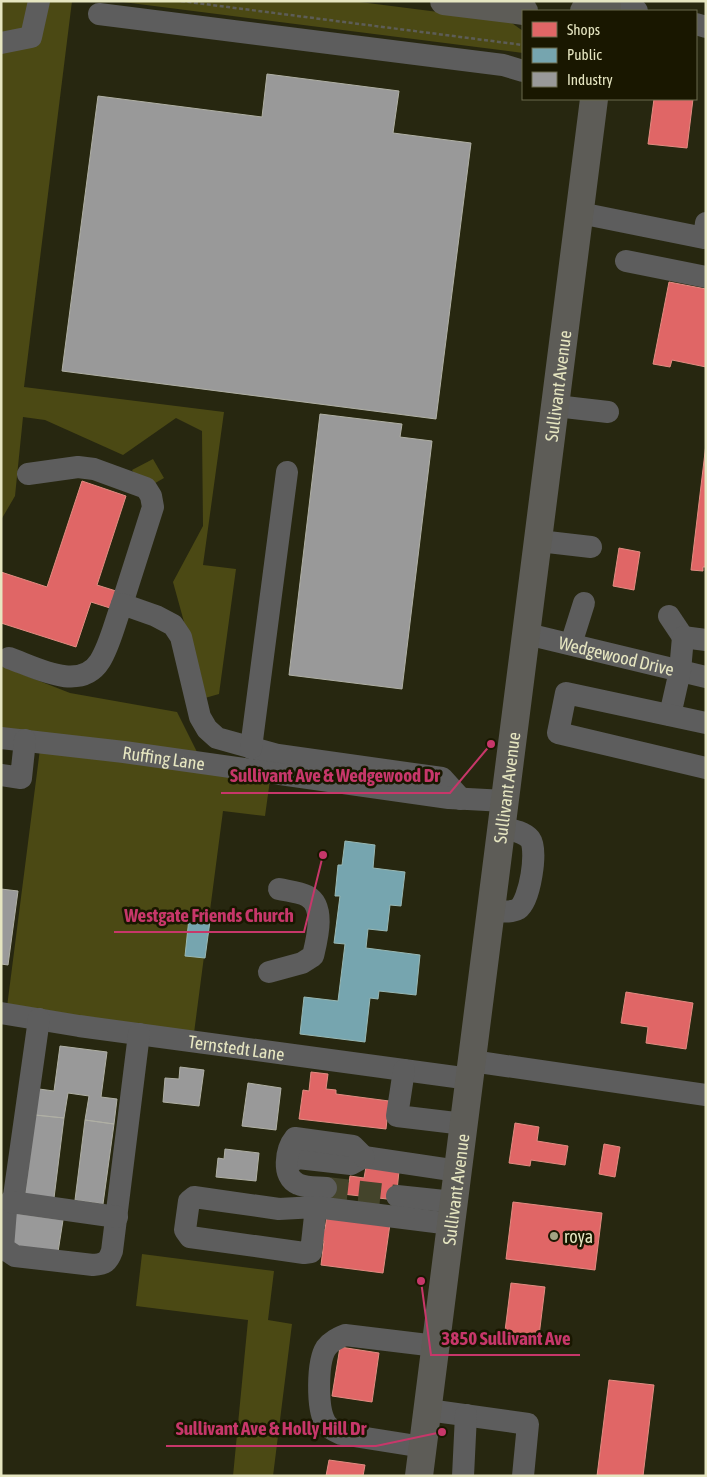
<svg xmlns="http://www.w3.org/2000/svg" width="707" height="1477" viewBox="0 0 707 1477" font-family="'Asap Condensed',sans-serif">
<rect width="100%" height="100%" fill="#272710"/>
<path fill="#4b4914" d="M1,1h71l-48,386 200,25 -21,153 33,4 -17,125 -14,4 -32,-116 30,-56 -1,-95 -26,-13 -53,37 -78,-35 -22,-3 -8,79 -14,24z
M115,1h237l157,20 14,10v22z
M153,459l11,19 -21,12 -11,-20z
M1,666l69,27 107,19 22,44 -198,-26z
M40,749l230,31 -5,36 -42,-5 -29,222 -187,-26z
M142,1254l132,17 -6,49 24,4 -19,152h-40l15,-156 -112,-14z"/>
<path fill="#e06666" stroke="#e28c81" d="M654,99h39l-6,49 -39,-4z
M669,282l37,7v78l-34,-7 -2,7 -17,-3z
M706,444v123h-3v4l-12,-1z
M82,481l44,15 -29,89 19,6 -6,17 -19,-6 -15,45 -75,-24v-51l46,15z
M619,548l21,4 -6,38 -21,-4z
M626,992l67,11 -7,46 -40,-6 2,-16 -27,-4z
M311,1072l17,2 -2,15 10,1v4l53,7 -3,28 -87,-10 4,-29 6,1z
M515,1123l24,4 -2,14 31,5 -3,19 -34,-5 -1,6 -21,-3z
M604,1144l16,3 -5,30 -16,-3z
M366,1167l33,4 -3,29 -71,-8 11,-10 13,1 1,-7 14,2z
M513,1202l89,11 -7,57 -89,-11z
M327,1216l63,8 -7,49 -62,-8 3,-24 -6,-1 7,-11z
M511,1283l34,4 -7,57 -34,-5z
M340,1347l39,6 -7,49 -40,-6z
M609,1380l45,5 -11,91h-46z
M329,1460l36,5 -2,11h-37z"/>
<path fill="#76a5af" stroke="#98b8b4" d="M345,841l30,4 -2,23 32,4 -4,34 -11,-1 -3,26 -19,-2 -2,19 54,7 -4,40 -37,-4 -1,8 -8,-1 -5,44 -65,-8 4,-37 34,4 7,-57 -11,-1 6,-47h-5l3,-31h4z
M189,918l21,3 -5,37 -20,-2z"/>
<path fill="#999" stroke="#b0b0a5" d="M267,74l132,17 -6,42 78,10 -35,276 -374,-48 36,-275 164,21z
M320,414l82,10 -2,13 32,4 -30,248 -113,-14z
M1,889l17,2 -10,74 -7,-1z
M60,1046l47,6 -6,45 16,2 -3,25 -29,-4 4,-24 -21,-3 -4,25 -29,-3 4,-26 15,2z
M180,1067l24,3 -5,36 -36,-4 2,-24 14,1z
M248,1083l33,5 -5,42 -34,-4z
M35,1115l29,3 -10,80 -29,-3z
M85,1120l29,4 -11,80 -28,-4z
M225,1149l34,4 -3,28 -40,-4 2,-19 6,1z
M13,1213l50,7 -5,32 -49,-7z"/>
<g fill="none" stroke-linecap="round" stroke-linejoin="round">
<path stroke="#44442b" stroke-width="22" stroke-dasharray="22 11" stroke-linecap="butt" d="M326,1188l71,8"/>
<path stroke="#5d5d57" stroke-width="2.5" stroke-dasharray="4 2.5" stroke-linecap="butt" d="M181,1l342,44"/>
<g stroke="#5d5d5d" stroke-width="22">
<path d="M607,7l30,4"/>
<path d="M99,14l404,51 20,6"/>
<path d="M696,24l10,3"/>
<path d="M1,43l30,-6 8,-36"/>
<path d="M580,213l124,25 2,-15"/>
<path d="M626,261l80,16"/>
<path d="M556,406l52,6"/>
<path d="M28,474l50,-7 16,2 52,19 5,8 2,11 -31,97"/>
<path d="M539,541l52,6"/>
<path d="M669,616l14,21"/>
<path id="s1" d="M527,634l179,43"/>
<path d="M571,644l13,-41"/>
<path d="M9,658c26,9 71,35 91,3 10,-16 15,-39 22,-57l34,12 17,9 8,12 19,80 7,12 10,9 61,17 164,23 19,21"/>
<path d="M670,715l10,-44 3,-34 23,3"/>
<path d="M706,723l-140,-30 -8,40 148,35"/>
<path id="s2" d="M1,738l123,14 325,46 56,3"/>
<path d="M251,748l36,-276"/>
<path d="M1,775l20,3 4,-38"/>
<path d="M491,911c8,0 20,2 27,-2 12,-8 20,-59 12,-70 -7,-8 -18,-9 -28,-11"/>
<path d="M269,972l33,-9 11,-7c4,-17 13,-50 -6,-60 -8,-4 -19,-5 -28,-7"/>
<path id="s3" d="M1,1013l78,13 391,53"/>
<path d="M39,1019l-25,177 -8,14 -3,38 12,8 78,9c12,-1 15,-3 19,-14l27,-217"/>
<path d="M472,1061l234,34"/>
<path d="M404,1070l-7,46 67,8"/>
<path d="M287,1164l11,-6 53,6 13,-7 94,14"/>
<path d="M326,1188c-8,-1 -20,0 -28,-4 -17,-7 -12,-35 -3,-46l58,8 11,11"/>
<path d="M397,1196l57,6"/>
<path d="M11,1202l106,15"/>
<path d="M316,1207l-5,45 -7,1 -114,-16 -5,-7 4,-29 5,-4 85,12 37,-2 135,17"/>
<path d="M428,1410l100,14 -5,52"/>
<path d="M423,1447l-82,-13c-6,-3 -13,-6 -16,-12 -8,-14 -8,-60 1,-74 5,-7 12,-10 19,-13l91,11"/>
<path d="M463,1476l3,-61"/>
</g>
<g stroke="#5d5c57" stroke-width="28">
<path d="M444,1l80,10"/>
<path d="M584,11l23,-4"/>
<path id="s4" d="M419,1476l175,-1377"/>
</g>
</g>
<circle fill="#a3a383" stroke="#191700" stroke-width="2" cx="554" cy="1236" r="5"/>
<g text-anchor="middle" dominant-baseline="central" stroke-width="5" stroke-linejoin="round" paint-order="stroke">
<g font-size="18" fill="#e6e6c1" stroke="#191700">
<text stroke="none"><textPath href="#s4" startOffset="1099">Sullivant Avenue</textPath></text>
<text stroke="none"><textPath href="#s1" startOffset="92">Wedgewood Drive</textPath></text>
<text stroke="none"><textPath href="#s2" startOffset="164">Ruffing Lane</textPath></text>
<text stroke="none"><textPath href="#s4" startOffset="694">Sullivant Avenue</textPath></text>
<text stroke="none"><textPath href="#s3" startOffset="238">Ternstedt Lane</textPath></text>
<text stroke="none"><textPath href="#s4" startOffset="289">Sullivant Avenue</textPath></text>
</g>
<g font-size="18" fill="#e6e6c1" stroke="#191700" text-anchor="start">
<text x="564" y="1236">roya</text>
</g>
</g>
<path fill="none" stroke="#c7376a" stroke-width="2" d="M491 744L450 793H221M323 855L304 932H114M421 1281L431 1355H580M442 1432L376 1446H166"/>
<g fill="#c7376a" stroke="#191700" stroke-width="2">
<circle cx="491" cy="744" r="5"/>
<circle cx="323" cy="855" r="5"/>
<circle cx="421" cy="1281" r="5"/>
<circle cx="442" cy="1432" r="5"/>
</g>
<g font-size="19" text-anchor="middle" font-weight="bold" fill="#c7376a" stroke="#191700" stroke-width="5" stroke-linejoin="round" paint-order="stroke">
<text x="335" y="782">Sullivant Ave &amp; Wedgewood Dr</text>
<text x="209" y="922">Westgate Friends Church</text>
<text x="506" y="1345">3850 Sullivant Ave</text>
<text x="271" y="1435">Sullivant Ave &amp; Holly Hill Dr</text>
</g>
<rect width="707" height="1477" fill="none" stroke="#e6e6c1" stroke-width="5"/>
<rect x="522" y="10" width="175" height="90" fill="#191700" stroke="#6b6a4d"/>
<rect x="532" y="22" width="25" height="15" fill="#e06666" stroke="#6b6a4d"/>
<text x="567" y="35" font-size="15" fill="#e6e6c1">Shops</text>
<rect x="532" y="48" width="25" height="15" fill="#76a5af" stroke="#6b6a4d"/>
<text x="567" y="60" font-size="15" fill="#e6e6c1">Public</text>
<rect x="532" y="72" width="25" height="15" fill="#999999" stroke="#6b6a4d"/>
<text x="567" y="85" font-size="15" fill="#e6e6c1">Industry</text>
</svg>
